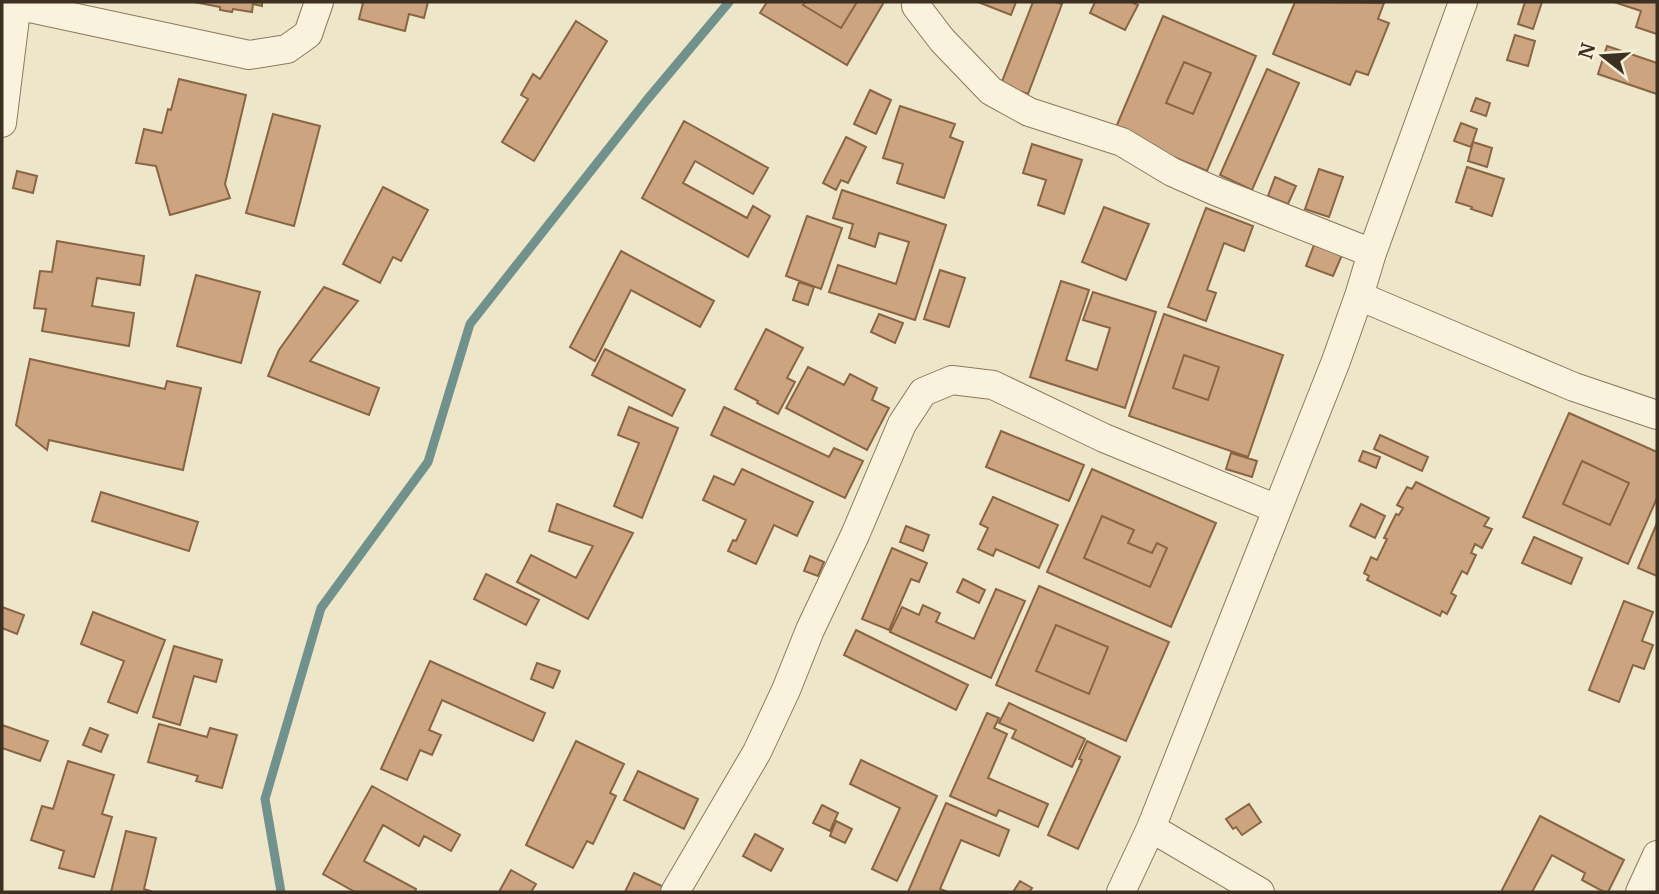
<svg xmlns="http://www.w3.org/2000/svg" width="1659" height="894" viewBox="0 0 1659 894" font-family="Merriweather,serif">
<rect width="100%" height="100%" fill="#eee6c9"/>
<g fill="none" stroke-linecap="round" stroke-linejoin="round">
<path stroke="#70918c" stroke-width="9" d="M281,892l-16,-93 56,-191 107,-146 42,-138 176,-223 83,-99"/>
</g>
<path fill="#cca580" stroke="#8a6544" stroke-width="2" fill-rule="evenodd" d="M194,2h68v4l-9,-2 -1,8 -19,-3 -1,3 -12,-2v-3z
M359,2h69l-4,16 -15,-4 -4,17 -46,-12 4,-16z
M767,2h38l-2,3 38,23 16,-26h27l-37,63 -87,-52z
M805,2h52l-16,26 -38,-23z
M978,2h38l-5,13z
M1033,2h22l7,2 -34,90 -27,-10z
M1095,2h36l7,3 -13,25 -35,-17z
M1295,2l89,1 -6,16 11,4 -21,52 -12,-4 -6,14 -77,-31z
M1525,2h17l-9,27 -15,-5z
M1614,2h43v32l-21,-7 5,-16z
M1163,16l93,40 -49,115 -93,-39zM1184,62l27,11 -18,41 -27,-11z
M576,21l31,20 -73,120 -32,-19 26,-43 -7,-4 12,-21 7,5z
M1515,35l20,6 -7,25 -21,-6z
M1607,46l50,17v31l-59,-20z
M1184,62l27,11 -18,41 -27,-11z
M1267,69l32,14 -47,107 -32,-15z
M179,79l67,16 -21,89 5,14 -60,17 -14,-49 -20,-3 8,-34 18,4 6,-24 3,1z
M870,90l21,10 -15,34 -22,-10z
M1476,98l14,5 -4,13 -15,-5z
M900,106l55,18 -5,13 13,5 -19,56 -47,-15 6,-19 -20,-6z
M273,114l47,12 -26,100 -48,-13z
M684,121l84,47 -15,26 -58,-33 -12,22 64,35 6,-12 17,10 -22,41 -106,-59z
M1461,123l16,6 -6,18 -17,-6z
M846,137l20,10 -18,36 -7,-3 -5,10 -13,-7z
M1473,142l19,6 -5,19 -19,-6z
M1032,144l50,16 -18,54 -26,-9 8,-25 -23,-7z
M1467,167l37,12 -12,37 -21,-7 1,-2 -16,-5z
M1319,169l24,8 -14,40 -24,-8z
M17,171l20,5 -4,17 -20,-5z
M1275,177l21,9 -8,18 -20,-8z
M383,187l45,23 -27,51 -8,-4 -13,26 -37,-19z
M842,190l104,35 -31,95 -86,-28 9,-27 58,19 13,-42 -30,-9 -4,14 -26,-9 4,-14 -20,-6z
M1104,207l45,17 -23,56 -44,-18z
M1206,208l47,18 -9,25 -20,-8 -17,47 9,3 -10,28 -38,-14z
M807,216l35,12 -21,61 -35,-13z
M57,241l87,15 -4,29 -43,-7 -5,28 42,7 -5,33 -87,-15 4,-22 -12,-1 6,-37 12,1z
M1314,245l28,10 -9,21 -27,-10z
M621,251l93,50 -14,26 -69,-37 -36,71 -25,-14z
M940,270l25,8 -16,49 -25,-8z
M196,275l64,17 -19,71 -64,-17z
M1061,281l28,9 -23,70 31,10 13,-42 -27,-8 10,-28 63,20 -31,96 -95,-31z
M799,282l15,5 -6,18 -15,-5z
M324,287l34,14 -48,60 69,27 -10,27 -101,-39 11,-26z
M879,314l24,9 -8,20 -24,-11z
M1164,314l119,41 -35,102 -119,-41zM1184,355l35,12 -11,33 -35,-12z
M766,329l37,19 -16,30 8,4 -17,32 -21,-11 1,-2 -23,-12z
M605,349l80,41 -13,26 -80,-41z
M1184,355l35,12 -11,33 -35,-12z
M30,359l135,30 2,-8 34,7 -18,82 -134,-30 -2,10 -31,-25z
M808,367l36,18 6,-11 27,14 -5,12 17,8 -22,42 -81,-42z
M629,407l49,21 -36,90 -28,-12 25,-63 -21,-8z
M724,407l105,50 5,-9 29,13 -18,37 -134,-63z
M1569,413l88,39v46l-29,66 -105,-47zM1582,461l47,22 -19,42 -47,-21z
M1001,431l83,34 -15,36 -83,-34z
M1380,435l48,22 -6,14 -48,-22z
M1363,451l17,6 -4,11 -17,-7z
M1231,453l26,8 -5,16 -26,-8z
M1582,461l47,22 -19,42 -47,-21z
M742,469l71,33 -16,34 -23,-11 -18,39 -28,-13 5,-11 3,1 10,-21 -43,-20 11,-24 20,9z
M1092,469l124,54 -45,104 -124,-55zM1102,516l32,14 -6,13 24,10 5,-10 10,5 -17,39 -66,-29z
M1416,482l73,36 -5,8 8,3 -10,19 -7,-4 -4,9 5,2 -9,19 -5,-3 -11,22 5,3 -9,18 -5,-3 -2,5 -73,-36 2,-4 -5,-3 7,-16 6,3 10,-21 -3,-1 12,-24 3,1 4,-7 -6,-3 10,-18 5,2z
M101,492l97,30 -9,29 -97,-30z
M993,497l65,28 -19,43 -43,-19 -3,7 -15,-7 10,-21 -8,-4z
M557,504l76,29 -45,86 -71,-37 14,-27 45,23 17,-32 -44,-15z
M1361,504l24,12 -10,22 -25,-12z
M1102,516l32,14 -6,13 24,10 5,-10 10,5 -17,39 -66,-29z
M1657,523v53l-19,-8z
M906,526l23,9 -6,16 -23,-9z
M1534,537l48,21 -11,26 -49,-21z
M892,548l35,15 -8,19 -8,-3 -22,51 -27,-11z
M810,556l14,6 -6,14 -14,-5z
M486,574l53,26 -13,25 -52,-26z
M963,579l22,11 -6,13 -22,-11z
M1039,586l130,56 -43,99 -130,-56zM1056,625l52,22 -19,47 -53,-23z
M996,589l29,12 -34,77 -101,-46 12,-25 17,8 4,-10 17,8 -4,9 38,17z
M1624,601l29,11 -11,29 11,4 -9,24 -11,-4 -14,37 -30,-12z
M2,607l22,8 -7,19 -15,-6z
M93,612l72,28 -28,73 -29,-11 16,-41 -43,-17z
M1056,625l52,22 -19,47 -53,-23z
M856,630l112,55 -12,25 -112,-55z
M174,646l48,14 -6,22 -22,-6 -14,49 -27,-8z
M430,661l115,52 -12,28 -91,-41 -13,30 12,5 -9,20 -12,-5 -13,30 -26,-11z
M537,663l23,8 -7,17 -22,-9z
M1009,703l76,36 -13,28 -60,-29 4,-8 -17,-7z
M987,713l12,5 -5,10 13,6 -19,44 60,26 -10,23 -39,-17 -3,6 -46,-20z
M159,724l48,13 3,-9 27,7 -15,53 -26,-7 2,-5 -50,-14z
M2,725l46,16 -8,20 -38,-13z
M90,728l18,7 -7,17 -18,-7z
M576,741l48,23 -14,29 6,3 -23,48 -6,-3 -14,27 -47,-23z
M1087,741l33,16 -42,92 -30,-14 34,-75 -3,-1z
M861,760l76,36 -40,85 -25,-12 28,-61 -50,-24z
M68,761l46,14 -12,39 10,3 -18,60 -35,-9 5,-17 -33,-11 11,-34 11,3z
M638,771l60,28 -14,30 -60,-29z
M372,786l88,49 -9,16 -27,-15 -5,10 -36,-21 -19,36 52,28 -1,3h-60l-32,-18z
M946,803l63,27 -10,26 -38,-16 -21,49 8,3h-40z
M1249,804l12,18 -19,13 -6,-8 -3,2 -7,-10z
M822,805l16,8 -8,18 -17,-8z
M1540,816l84,44 -16,32h-4l-22,-12 3,-7 -33,-18 -20,37h-31z
M836,821l16,8 -7,14 -15,-7z
M126,831l30,7 -12,51 9,3h-42z
M755,834l28,15 -12,22 -28,-15z
M511,870l25,14 -5,8h-32z
M634,873l32,15 -2,4h-39z
M1020,881l12,7 -3,4h-16z"/>
<g fill="none" stroke-linecap="round" stroke-linejoin="round">
<g stroke="#8b795e" stroke-width="30">
<path id="street" d="M916,2v4l26,34 49,51 38,21 93,30 50,30 43,19 157,62
M16,5l233,50 38,-6 21,-15 11,-32
M2,123l15,-121
M1359,296l215,91 83,28
M1151,828l109,64
M675,892l82,-140 29,-62 24,-60 45,-95 47,-111 21,-32 29,-12 41,5 111,53 173,71
M1121,892l30,-64 185,-467 23,-65 13,-43 91,-251
M1640,892l17,-37"/>
</g>
<use href="#street" stroke="#f9f2dd" stroke-width="28"/>
</g>
<rect width="1659" height="894" fill="none" stroke="#3b3021" stroke-width="7"/>
<g transform="translate(1603 56) rotate(287)" stroke="#f6efd9" stroke-width="5" paint-order="stroke">
<path d="M0-5L12 26L0 18L-12 26Z" fill="#3b3021"/>
<text y="-10" font-size="19" font-weight="bold" text-anchor="middle" fill="#3b3021">N</text>
</g>
</svg>
